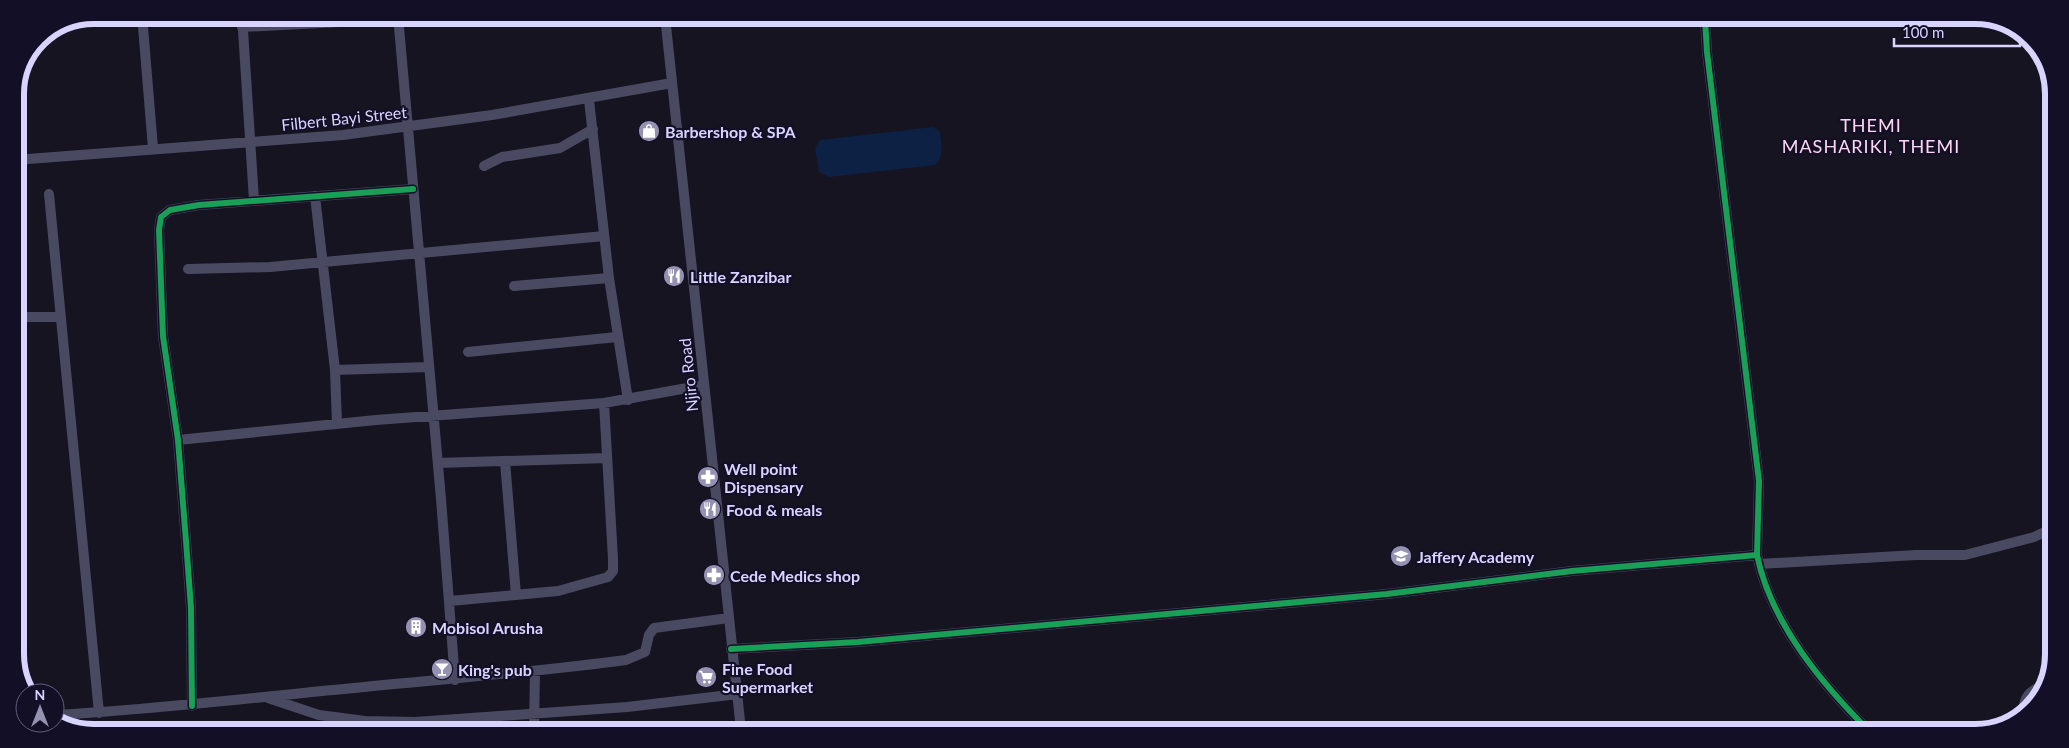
<svg xmlns="http://www.w3.org/2000/svg" width="2069" height="748" viewBox="0 0 2069 748" font-family="Lato,sans-serif">
<rect width="100%" height="100%" fill="#161421"/>
<path fill="#0d2144" d="M933,127l7,5c1,12 5,24 -5,33l-106,12 -10,-5 -4,-24 5,-8z"/>
<g fill="none" stroke-linecap="round" stroke-linejoin="round">
<path stroke="#4a4962" stroke-width="10" d="M142,15l11,133
M242,15l12,185
M398,16l43,483 14,181
M665,16l76,714
M1705,19l2,33 52,429 -2,74c14,69 66,130 114,178
M242,27l156,-8
M589,100l20,178 19,122
M15,160l328,-25 149,-20 180,-32
M484,166l18,-9 58,-9 33,-19
M49,194l50,519
M315,196l20,174 2,54
M188,269l82,-2 334,-31
M514,286l95,-8
M15,317h44
M468,352l149,-15
M335,370l94,-3
M178,440l198,-20 228,-17 100,-18
M505,461l11,134
M438,463l169,-5
M1759,564l157,-9h49l69,-18 17,-8
M450,601l108,-10 50,-14 5,-6v-12l-9,-156
M731,649l127,-7 529,-48 185,-23 185,-16
M268,698l51,17 46,6 50,1 212,-15 111,-13
M192,706l-1,-98 -5,-67 -8,-101 -15,-104 -4,-106 2,-13 9,-7 29,-5 214,-16
M2024,714c-2,-17 7,-25 22,-29
M55,715c93,-5 185,-16 278,-25 98,-10 196,-17 293,-30l19,-8 4,-17 5,-7 75,-10
M534,730l1,-59"/>
<g stroke="#130f26" stroke-width="9">
<path id="cycleway" d="M1705,19l2,33 52,429 -2,74c14,69 66,130 114,178
M731,649l127,-7 529,-48 185,-23 185,-16
M192,706l-1,-98 -5,-67 -8,-101 -15,-104 -4,-106 2,-13 9,-7 29,-5 214,-16"/>
</g>
<use href="#cycleway" stroke="#1a9f57" stroke-width="6"/>
</g>
<defs>
<g id="shop-disc" transform="scale(1.125)"><circle r="9.5" fill="#9591b1" stroke="#130f26"/><path d="M-5-2.5h2.3a2.7 3.5 0 0 1 5.4 0H5L5.5 6h-11ZM-1.5-2.5h3a1.5 2.3 0 0 0-3 0Z" fill="#fff"/></g>
<g id="restaurant-disc" transform="scale(1.125)"><circle r="9.5" fill="#9591b1" stroke="#130f26"/><path d="M-5-6h1v4h1v-4h1v4h1v-4h1v5L-1.5 .5V6h-2V.5L-5-1ZM5-6V6H3V1.5H1.5Q1.5-4 5-6Z" fill="#fff"/></g>
<g id="pharmacy-disc" transform="scale(1.125)"><circle r="9.5" fill="#9591b1" stroke="#130f26"/><path d="M-2-6h4v4h4v4h-4v4h-4v-4h-4v-4h4Z" fill="#fff"/></g>
<g id="school-disc" transform="scale(1.125)"><circle r="9.5" fill="#9591b1" stroke="#130f26"/><path d="M0-5L7-2L0 1L-7-2ZM-4 1L0 2.5L4 1V4Q0 6-4 4Z" fill="#fff"/></g>
<g id="building-disc" transform="scale(1.125)"><circle r="9.5" fill="#9591b1" stroke="#130f26"/><path d="M-4-6H4V6H1V3H-1V6H-4ZM-2.5-4.3h1.7v1.8h-1.7ZM.8-4.3h1.7v1.8H.8ZM-2.5-1h1.7V.8h-1.7ZM.8-1h1.7V.8H.8Z" fill="#fff"/></g>
<g id="bar-disc" transform="scale(1.125)"><circle r="9.5" fill="#9591b1" stroke="#130f26"/><path d="M-6-5H6L.8 .8V4.5H3.5V6h-7V4.5H-.8V.8Z" fill="#fff"/></g>
<g id="supermarket-disc" transform="scale(1.125)"><circle r="9.5" fill="#9591b1" stroke="#130f26"/><path d="M-6-5.5h2.5l.6 2H6L4.5 2H-2.5L-4.4-4H-6ZM-1.5 3.2a1.3 1.3 0 1 0 .1 0ZM3 3.2a1.3 1.3 0 1 0 .1 0Z" fill="#fff"/></g>
</defs>
<g fill-rule="evenodd">
<use href="#shop-disc" x="649" y="131"/>
<use href="#restaurant-disc" x="674" y="276"/>
<use href="#pharmacy-disc" x="708" y="477"/>
<use href="#restaurant-disc" x="710" y="509"/>
<use href="#school-disc" x="1401" y="556"/>
<use href="#pharmacy-disc" x="714" y="575"/>
<use href="#building-disc" x="416" y="627"/>
<use href="#bar-disc" x="442" y="669"/>
<use href="#supermarket-disc" x="706" y="677"/>
</g>
<g text-anchor="middle" dominant-baseline="central" stroke-width="4.5" stroke-linejoin="round" paint-order="stroke">
<g font-size="16" fill="#d9d4ff" stroke="#130f26">
<text transform="translate(344 118) rotate(-6)">Filbert Bayi Street</text>
<text transform="translate(688 375) rotate(-96)">Njiro Road</text>
</g>
<g font-size="16" font-weight="bold" fill="#d9d4ff" stroke="#130f26" text-anchor="start">
<text x="665" y="131">Barbershop &amp; SPA</text>
<text x="690" y="276">Little Zanzibar</text>
<text x="724" y="468">Well point<tspan x="724" dy="18">Dispensary</tspan></text>
<text x="726" y="509">Food &amp; meals</text>
<text x="1417" y="556">Jaffery Academy</text>
<text x="730" y="575">Cede Medics shop</text>
<text x="432" y="627">Mobisol Arusha</text>
<text x="722" y="668">Fine Food<tspan x="722" dy="18">Supermarket</tspan></text>
<text x="458" y="669">King's pub</text>
</g>
<g font-size="18" letter-spacing="1" fill="#ffd6f0" stroke="#130f26">
<text x="1871" y="125">THEMI<tspan x="1871" dy="21">MASHARIKI, THEMI</tspan></text>
</g>
</g>
<path d="M0 0H2069V748H0ZM94 24H1975A70 70 0 0 1 2045 94V654A70 70 0 0 1 1975 724H94A70 70 0 0 1 24 654V94A70 70 0 0 1 94 24Z" fill="#130f26" fill-rule="evenodd"/>
<path fill="none" stroke="#d9d4ff" stroke-width="6" d="M94 24H1975A70 70 0 0 1 2045 94V654A70 70 0 0 1 1975 724H94A70 70 0 0 1 24 654V94A70 70 0 0 1 94 24Z"/>
<g transform="translate(40 708)"><circle r="24" fill="#130f26" stroke="#625e7d"/>
<path d="M0-4L9 19L0 12L-9 19Z" fill="#9591b1"/>
<text y="-8" font-size="14" font-weight="bold" text-anchor="middle" fill="#d9d4ff">N</text>
</g>
<path d="M1894 38v8h126v-8" fill="none" stroke="#d9d4ff" stroke-width="2.5"/>
<text x="1902" y="38" font-size="15" fill="#d9d4ff" stroke="#130f26" stroke-width="4" paint-order="stroke">100 m</text>
</svg>
